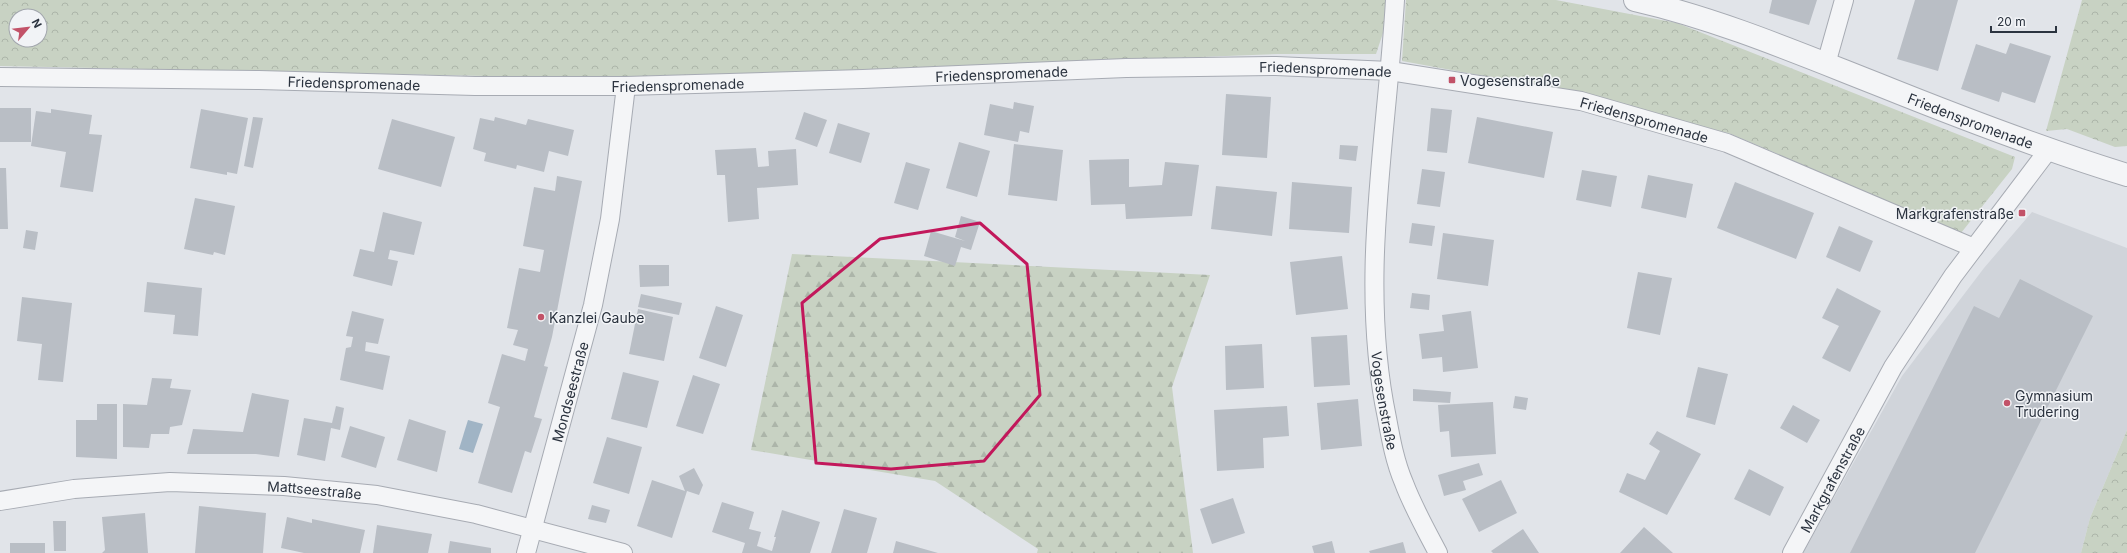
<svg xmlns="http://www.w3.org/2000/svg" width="2127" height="553" viewBox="0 0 2127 553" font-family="Inter,sans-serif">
<defs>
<pattern id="forest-firs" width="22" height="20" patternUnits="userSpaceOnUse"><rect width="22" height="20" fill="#c8d2c3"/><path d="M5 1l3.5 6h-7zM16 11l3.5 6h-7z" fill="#acb5a9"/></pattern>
<pattern id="park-crowns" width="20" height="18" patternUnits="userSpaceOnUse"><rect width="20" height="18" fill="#c8d2c3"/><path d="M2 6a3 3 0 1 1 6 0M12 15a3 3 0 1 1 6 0" fill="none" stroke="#acb5a9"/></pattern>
</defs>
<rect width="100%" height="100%" fill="#e1e4e9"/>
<path fill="#d0d4da" d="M2032,212l95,36v182l-37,88 -9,35h-278l99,-177 82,-108z"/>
<path fill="url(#forest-firs)" d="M792,254l418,21 -38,112 21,166h-156l1,-4 -103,-68 -184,-31z"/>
<path fill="url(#park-crowns)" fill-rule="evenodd" d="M0,0h1387l-3,30 -8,24h-98l-653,25 -625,-13zM16,16h24v24h-24z
M1406,0h150l121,23 338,134 -3,12 -51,64 -230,-99 -149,-40 -180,-33z
M2082,0h45v146l-12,1 -48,-18 -21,2z
M2127,430v123h-46l9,-35z"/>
<path fill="#a0b4c5" d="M468,420l15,4 -10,29 -14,-4z"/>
<path fill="#b9bec5" d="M1772,0h45l-8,25 -40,-12z
M1915,0h43l-20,71 -41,-12z
M2010,43l41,13 -16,47 -33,-11 -3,10 -38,-13 15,-45 30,10z
M1226,94l45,3 -4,61 -45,-3z
M1014,102l20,4 -5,27 -9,-2 -2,11 -34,-7 6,-31 23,5z
M0,108h31v34h-31z
M1431,108l21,2 -5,43 -20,-2z
M51,109l41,6 -3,19 13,1 -9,57 -33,-5 6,-35 -35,-6 5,-35 15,2z
M201,109l47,9 -11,56 -10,-2v3l-37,-7z
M804,112l23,8 -10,27 -22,-8z
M253,117l10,1 -10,50 -9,-2z
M495,117l31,8 2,-6 46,11 -6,26 -19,-5 -5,21 -27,-7 -1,4 -32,-8 2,-8 -13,-4 7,-31 14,3z
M1477,117l76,15 -9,46 -76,-15z
M392,119l63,18 -14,50 -63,-18z
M838,123l32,10 -9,30 -32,-10z
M959,142l31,9 -13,46 -31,-9z
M1014,144l49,6 -6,51 -49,-6z
M1340,145l18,1 -2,15 -17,-2z
M756,148l2,19 11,-1 -1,-15 28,-2 2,36 -41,3 2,31 -31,3 -3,-47h-8l-2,-25z
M1129,159v28l33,-2 3,-23 34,3 -7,51 -66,3 -1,-15 -34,1 -2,-45z
M906,162l24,7 -12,41 -24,-7z
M0,168h6l2,61h-8z
M1422,169l23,3 -5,35 -23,-3z
M1582,170l35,6 -6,31 -35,-7z
M1648,175l45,9 -7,34 -45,-10z
M557,176l25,5 -30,156 -8,29 4,1 -14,50 8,2 -11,34 -6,-2 -13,42 -34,-10 22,-76 -12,-4 14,-49 23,7 3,-12 -15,-4 5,-15 -11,-2 12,-60 21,4 4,-22 -21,-4 11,-59 21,4z
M1292,182l60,5 -3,46 -60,-4z
M1735,182l79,31 -18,46 -79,-31z
M1216,186l61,6 -5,44 -61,-7z
M195,198l40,8 -10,49 -11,-3 -1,3 -29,-6z
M383,212l39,10 -8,33 -24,-5 -2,9 10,2 -6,25 -39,-10 7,-27 14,3z
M961,216l19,6 -9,28 -10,-3 -6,19 -31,-10 7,-25 34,10 -10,-4z
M1412,223l23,3 -3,20 -23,-3z
M1839,226l34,15 -13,31 -34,-15z
M26,230l12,2 -3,18 -12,-2z
M1443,233l51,7 -6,46 -51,-7z
M1342,256l6,53 -52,6 -6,-53z
M639,265h30v21l-29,1z
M1638,272l34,6 -12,57 -33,-7z
M2020,279l73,37 -118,237h-125l124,-247 25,12z
M147,282l55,6 -4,48 -25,-2 2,-19 -31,-3z
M1837,288l44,23 -31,61 -28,-14 17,-32 -17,-8z
M1412,293l18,2 -1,15 -19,-2z
M641,294l41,9 -3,12 -41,-8z
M22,297l50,6 -9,79 -25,-2 4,-36 -25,-3z
M716,306l27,9 -17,52 -27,-9z
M638,309l35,8 -9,44 -35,-7z
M352,311l32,8 -6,25 -12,-2 -1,9 25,5 -7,34 -43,-10 6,-32 5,-1 2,-10 -7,-1z
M1471,311l7,57 -35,4 -1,-15 -20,2 -3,-25 25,-3 -2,-16z
M1347,335l3,50 -36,2 -3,-50z
M1262,344l2,44 -38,2 -1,-44z
M1698,367l30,7 -13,51 -29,-8z
M623,372l36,9 -12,47 -36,-9z
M693,375l27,9 -17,50 -27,-8z
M152,378l20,1 -2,9 21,2 -9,35 -12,2 -1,7h-18l-2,14 -26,-1v-43l24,1z
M1413,389l38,3 -1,11 -37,-2z
M252,393l37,7 -10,57 -23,-3h-69l6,-25 50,3z
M1515,396l13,2 -2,12 -13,-2z
M1358,399l4,47 -41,4 -4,-47z
M1493,402l3,52 -45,3 -2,-26 -9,1 -2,-27z
M97,404h20v55l-41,-2v-37h21z
M1793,405l27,15 -13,23 -27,-15z
M336,406l8,2 -4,22 -9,-2 -6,33 -28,-6 7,-37 28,5z
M1287,406l2,30 -26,2 1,30 -47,3 -3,-61z
M409,419l37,12 -9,41 -40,-12z
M350,426l35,11 -9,31 -35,-11z
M1657,431l44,23 -34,61 -48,-23 8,-19 18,7 15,-29 -11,-7z
M607,437l35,10 -13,47 -36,-11z
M1479,463l4,12 -20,6 3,9 -22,6 -6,-21z
M694,468l9,17 -4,10 -12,-4 -15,47 -35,-12 15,-46 33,11 -6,-15z
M1749,469l35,18 -14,29 -36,-17z
M1501,480l16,33 -38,19 -17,-33z
M1233,498l12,35 -33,11 -12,-35z
M722,502l32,10 -5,17 12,3 -4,14 15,5 4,-14h-2l8,-27 38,12 -10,31h-68l3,-10 -33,-11z
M592,505l18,5 -4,13 -18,-4z
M199,506l67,7 -3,40h-68z
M844,509l33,9 -10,35h-36z
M145,513l3,40h-46l3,-3 -3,-33z
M287,517l25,6v-4l53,11 -5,23h-56l-23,-5z
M53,521h13v30h-12z
M377,525l55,9 -4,19h-55z
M1644,527l29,26h-53z
M1523,529l16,24h-46l-2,-2z
M450,541l41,7v5h-43z
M896,541l42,12h-45z
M1332,541l3,12h-21l-2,-7z
M1403,542l3,11h-36l-1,-2z
M10,543h35v10h-35z"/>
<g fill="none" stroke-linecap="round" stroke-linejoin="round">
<g stroke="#a7abb3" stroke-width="20">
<g id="minor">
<path id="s1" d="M1395,0c-8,139 -37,280 -8,418 4,22 8,44 17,65 9,24 22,47 34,70"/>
<path d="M1826,64l18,-64"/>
<path id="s2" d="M0,77l259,3 216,6h151l237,-7 263,-11 150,-2 114,5 191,30 146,42 247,105"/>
<path id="s3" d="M0,501l74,-12 96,-7 114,4 93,9 99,19 147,39"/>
<path id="s4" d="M526,553l67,-248 17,-86 16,-133"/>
<path id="s5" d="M1792,553l101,-186 60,-91 96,-127"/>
</g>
</g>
<g stroke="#a7abb3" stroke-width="24">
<g id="tertiary">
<path id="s6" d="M1635,0c83,19 163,53 242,84 82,33 165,65 250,91"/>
</g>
</g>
<use href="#minor" stroke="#f4f5f7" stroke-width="18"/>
<use href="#tertiary" stroke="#f4f5f7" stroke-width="22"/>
</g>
<path fill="none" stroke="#c2185b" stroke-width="3" stroke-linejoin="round" d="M980,223l47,41 13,131 -56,66 -93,8 -75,-6 -14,-160 78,-64z"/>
<g fill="#c25268" stroke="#f1f3f6" stroke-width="1.5">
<rect x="1448" y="76" width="8" height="8" rx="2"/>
<rect x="2018" y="209" width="8" height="8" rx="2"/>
<circle cx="541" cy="317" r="4"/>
<circle cx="2007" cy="403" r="4"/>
</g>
<g text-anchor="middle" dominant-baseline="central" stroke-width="3" stroke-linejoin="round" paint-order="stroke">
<g font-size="14" fill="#2b333f" stroke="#f1f3f6">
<text stroke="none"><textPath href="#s2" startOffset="1326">Friedenspromenade</textPath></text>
<text stroke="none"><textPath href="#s2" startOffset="1002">Friedenspromenade</textPath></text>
<text stroke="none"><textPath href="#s2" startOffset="354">Friedenspromenade</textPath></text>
<text stroke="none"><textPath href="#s2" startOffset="678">Friedenspromenade</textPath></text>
<text stroke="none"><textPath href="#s2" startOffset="1650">Friedenspromenade</textPath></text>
<text stroke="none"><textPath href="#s6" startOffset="357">Friedenspromenade</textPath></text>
<text stroke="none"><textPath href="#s4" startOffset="167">Mondseestraße</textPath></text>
<text stroke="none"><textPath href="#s1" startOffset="402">Vogesenstraße</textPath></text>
<text stroke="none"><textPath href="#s5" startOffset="84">Markgrafenstraße</textPath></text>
<text stroke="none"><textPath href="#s3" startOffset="316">Mattseestraße</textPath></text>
</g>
<g font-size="14" fill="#2b333f" stroke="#f1f3f6" text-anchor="start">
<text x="1460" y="80">Vogesenstraße</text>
<text x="2014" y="213" text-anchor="end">Markgrafenstraße</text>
<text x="549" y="317">Kanzlei Gaube</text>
<text x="2015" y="395">Gymnasium<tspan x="2015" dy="16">Trudering</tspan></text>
</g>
</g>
<g transform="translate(28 28) rotate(62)"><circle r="19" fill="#f1f3f6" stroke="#a2a6ad"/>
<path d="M0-3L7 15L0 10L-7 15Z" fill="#c25268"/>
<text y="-6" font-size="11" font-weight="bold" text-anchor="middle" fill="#2b333f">N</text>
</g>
<path d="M1991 26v6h65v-6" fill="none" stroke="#2b333f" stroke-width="2"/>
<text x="1997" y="26" font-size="12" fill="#2b333f" stroke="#f1f3f6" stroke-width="3" paint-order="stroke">20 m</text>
</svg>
